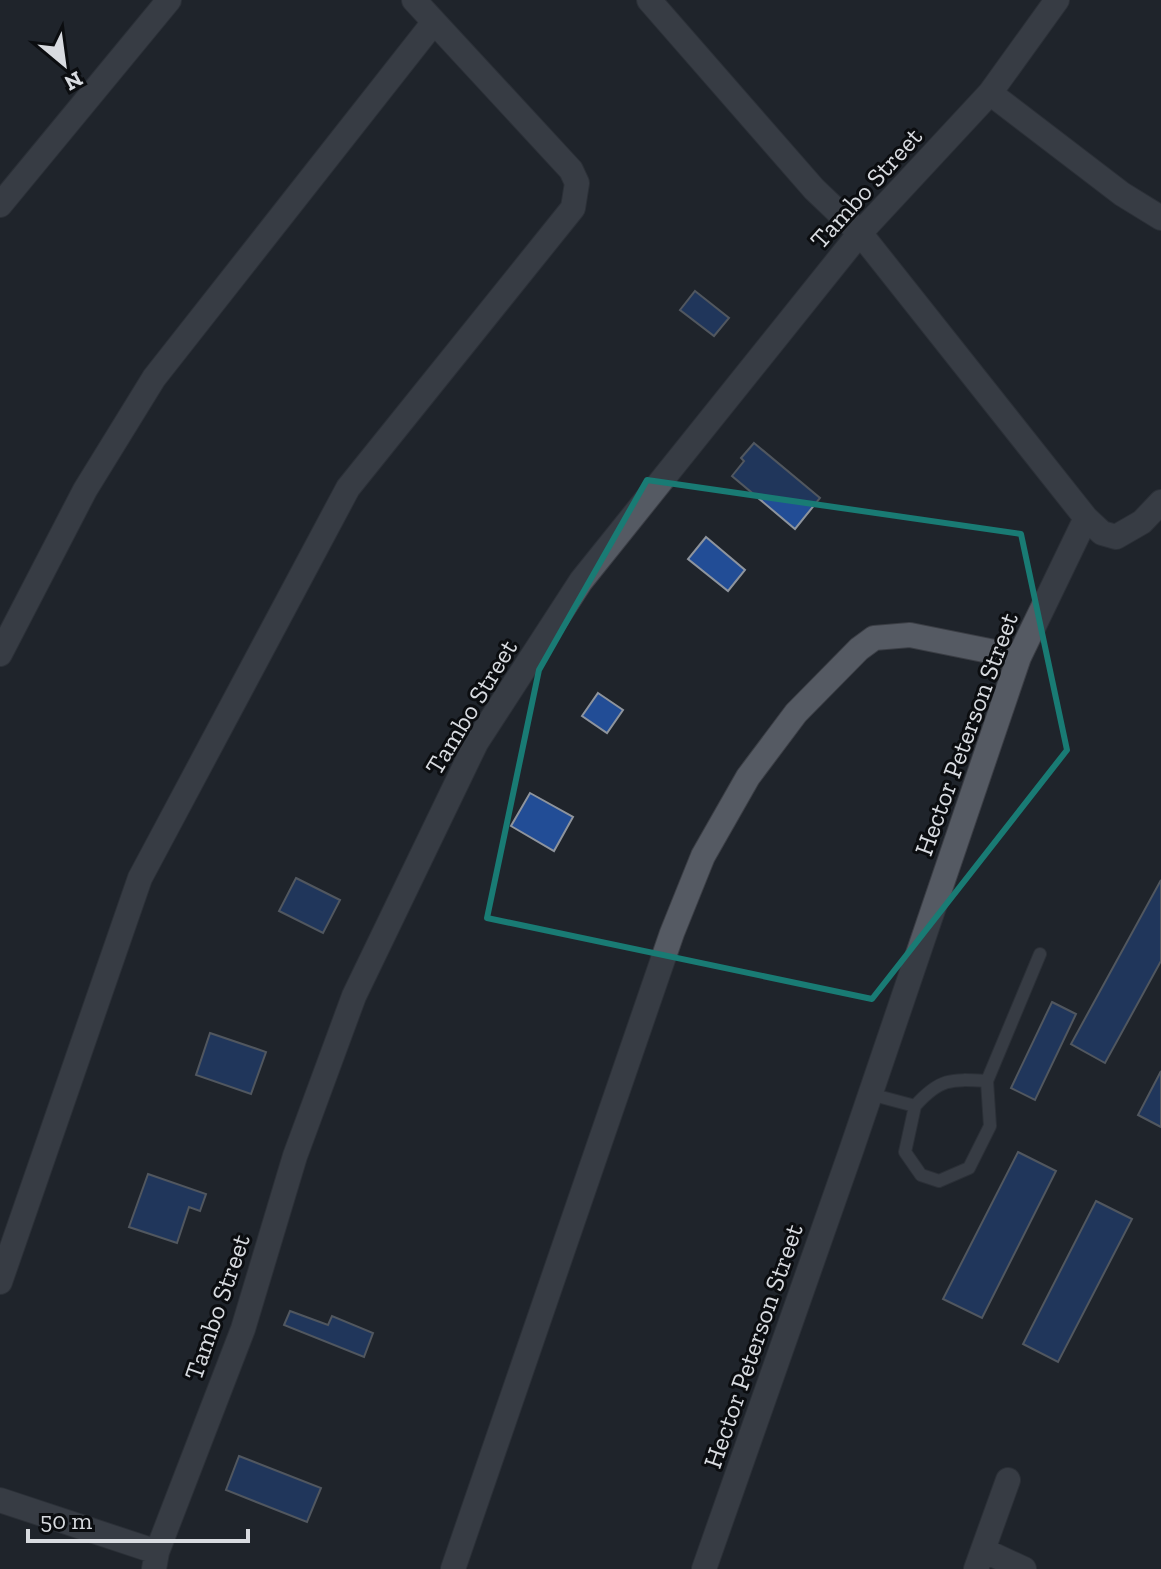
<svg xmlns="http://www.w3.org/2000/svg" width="1161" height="1569" viewBox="0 0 1161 1569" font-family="'Zilla Slab',serif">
<rect width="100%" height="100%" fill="#1f242b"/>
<path fill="#224d96" stroke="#8e949d" stroke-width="2" d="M695,291l34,27 -15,18 -34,-26z
M754,443l66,55 -25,31 -63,-53 12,-15 -3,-3z
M706,537l39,33 -17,21 -40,-32z
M598,693l25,17 -16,23 -25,-17z
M530,793l43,24 -19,34 -43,-25z
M296,878l44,22 -17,33 -44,-22z
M1161,880v81l-56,102 -34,-19z
M1052,1002l24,12 -41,86 -24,-12z
M210,1033l56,19 -15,42 -55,-19z
M1161,1071v56l-23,-12z
M1018,1152l38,19 -74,147 -39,-19z
M148,1174l58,20 -6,17 -11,-4 -12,36 -48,-16z
M1096,1201l36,18 -74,143 -35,-18z
M290,1311l38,14 4,-9 41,17 -9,24 -80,-32z
M239,1456l82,32 -14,34 -81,-32z"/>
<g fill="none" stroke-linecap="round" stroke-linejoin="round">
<g stroke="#3b3e45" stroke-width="14">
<path id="lane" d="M870,1094l45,12 -10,46 16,23 18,6 30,-13 21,-42 -3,-45 53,-127
M915,1106c25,-28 36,-27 72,-25"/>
</g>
<g stroke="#3b3e45" stroke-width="26">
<path id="street" d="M649,0l165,189 46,44 226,285 16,15 14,4 26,-15 19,-20
M990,93l132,101 39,24
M0,205l169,-205
M0,654l85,-164 69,-112 280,-356
M0,1282l140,-404 208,-390 225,-280 4,-25 -6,-13 -157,-170
M0,1500l157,52
M983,1550l41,19
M154,1569l3,-17 86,-223 52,-173 59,-160 122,-253 105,-162 279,-348 130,-140 67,-93
M453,1569l219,-636 31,-77 45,-79 48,-64 63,-64 15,-11 36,-3 109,22
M704,1569l147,-418 168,-494 67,-139
M976,1569l32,-89"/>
</g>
<use href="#lane" stroke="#555a63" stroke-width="12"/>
<use href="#street" stroke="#555a63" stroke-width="24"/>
</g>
<path d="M0 0H1161V1569H0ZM647,480l374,54 46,216 -195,249 -385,-81 52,-248z" fill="#1f242b" fill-opacity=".55" fill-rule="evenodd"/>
<path fill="none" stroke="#197b74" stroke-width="6" stroke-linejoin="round" d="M647,480l374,54 46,216 -195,249 -385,-81 52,-248z"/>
<g text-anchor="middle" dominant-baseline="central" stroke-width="6" stroke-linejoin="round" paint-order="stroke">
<g font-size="26" fill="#d8dbe0" stroke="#0b0d10">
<text transform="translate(866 188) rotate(-48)">Tambo Street</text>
<text transform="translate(471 707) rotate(-59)">Tambo Street</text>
<text transform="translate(966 734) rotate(-70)">Hector Peterson Street</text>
<text transform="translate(217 1307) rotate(-71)">Tambo Street</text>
<text transform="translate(753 1346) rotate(-71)">Hector Peterson Street</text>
</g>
</g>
<g transform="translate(64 64) rotate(151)" stroke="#0b0d10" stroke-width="6" paint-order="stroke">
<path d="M0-6L14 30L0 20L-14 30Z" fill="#d8dbe0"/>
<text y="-12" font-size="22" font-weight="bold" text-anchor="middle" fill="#d8dbe0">N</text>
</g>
<path d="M28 1529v12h220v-12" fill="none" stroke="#d8dbe0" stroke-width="4"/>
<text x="40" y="1529" font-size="24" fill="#d8dbe0" stroke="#0b0d10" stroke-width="6" paint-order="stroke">50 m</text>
</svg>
